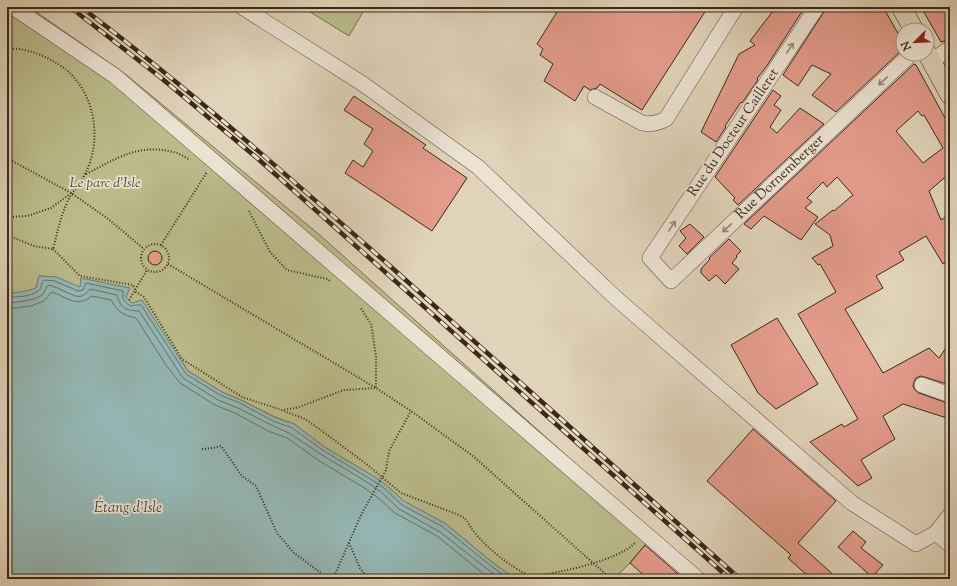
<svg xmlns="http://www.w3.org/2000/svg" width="957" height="586" viewBox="0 0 957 586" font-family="'Sorts Mill Goudy',serif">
<rect width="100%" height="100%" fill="#e0d3b9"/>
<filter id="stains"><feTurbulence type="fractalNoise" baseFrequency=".005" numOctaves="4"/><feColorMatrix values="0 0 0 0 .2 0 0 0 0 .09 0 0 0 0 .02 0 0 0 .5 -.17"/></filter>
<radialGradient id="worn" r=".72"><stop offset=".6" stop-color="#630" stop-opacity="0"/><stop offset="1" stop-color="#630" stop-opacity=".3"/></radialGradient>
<path fill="#baba8a" stroke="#7a7252" d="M7,7h22l95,66 197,163 333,298 -24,29 -16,16h-98l-23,-16 -47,-39 -42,-23 -18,-16 -11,-8 -49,-29 -32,-24 -19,-7 -34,-17 -19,-8 -34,-21 -6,-10 -56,-64 3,-9 -48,-9 -1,9 -24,-11 -17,-1 -3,12c-9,4 -18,4 -29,6z
M302,7h64l-17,29z"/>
<path fill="#94b7b4" stroke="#707e76" d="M39,276l17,1 24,10 1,-9 49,10 -4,9 6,6 10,-3 46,71 34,21 19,8 33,17 20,7 32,24 49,29 11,8 18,16 42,23 47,39 23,16h-509v-285c11,-2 19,-2 29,-6z"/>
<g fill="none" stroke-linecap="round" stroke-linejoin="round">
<path stroke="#687067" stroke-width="1" d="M7,297c9,0 24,0 31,-6 4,-2 3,-8 6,-11l11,1 23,10 5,-1 3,-7 37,8v8c9,11 8,5 18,6l45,69 34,21 20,8 33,18 19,7 32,23 48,29 12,8 18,17 41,22 48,39 18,13
M7,303c10,-1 29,-2 36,-9 2,-3 3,-6 5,-9 10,1 26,14 34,11 4,-2 6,-5 8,-7l27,6c4,14 8,15 22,16l44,67 35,22 20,8 33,17 18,8 33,22 48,29 11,8 18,17 41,23 60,47
M7,309l24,-3 13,-5 8,-9c16,6 25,16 40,4l19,4c7,12 12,15 25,18l30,47 14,18 35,22 20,8 33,18 19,7 31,22 48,29 11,8 18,16 42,23 53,43"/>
</g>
<path fill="#e39b8b" stroke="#3b291a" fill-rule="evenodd" d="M560,7h148l-66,103 -42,-26 -3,4 -7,2 -6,-4 -9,15 -31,-20 9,-17 -13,-9 3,-6 -6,-5z
M776,7h29l-37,57 -11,15 1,1 -16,23 -1,-1 -16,24 1,1 -10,15 -15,-10 38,-78 16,-9 -5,-4z
M827,7h56l20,35v7l-67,63 -24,-17 19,-21 -19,-9 -14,21 -15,-11z
M921,7h29v32l-9,3z
M914,64l2,1 34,62v46l-21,18 12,29 9,-6v46l-7,4 -17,-28 -27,16 5,8 -28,16 7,12 -38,21 38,64 46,-25 10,10 11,-16v43l-29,-9 -5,2 -2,4 -1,4 2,4 4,3 31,11v15l-47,-15 -20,12 12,23 -34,21 11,18 -14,8 -48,-44 32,-18 2,3 14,-8 -60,-105 38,-22 -16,-28 -2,1 -6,-7 21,-12 -3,-11 -15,-11 18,-14 1,1 19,-16 -16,-18 -10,10 -4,-5 -16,16 5,4 -7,6 13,9 -17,23 -37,-24 -13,13 -7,-5zM918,111l4,5 2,-1 19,33 -20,15 -27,-32z
M773,90l8,6 -7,9 7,5 -11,17 7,6 23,-25 24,16 -86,81 -5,-5 2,-2 -20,-21z
M354,96l72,49 -3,3 44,30 -35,53 -87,-58 8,-13 10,7 10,-16 -9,-7 9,-15 -29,-19z
M690,224l14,13 -17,17 -8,-8 7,-8 -6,-7z
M729,239l12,12 -5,5 1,1 -5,6 7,6 -14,15 -9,-9 -7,6 -8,-8v-4l9,-10 -1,-1z
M148 258a7 7 0 1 1 14 0a7 7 0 1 1-14 0Z
M777,318l41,66 -42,25 -18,-16 -27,-48z
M753,429l83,72 -38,42 40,36h-27l-23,-21 3,-3 -84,-74z
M853,531l13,11 -5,6 22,17 -11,12 -34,-30z
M645,545l39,34h-36l-18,-16z"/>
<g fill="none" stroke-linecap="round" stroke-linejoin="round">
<g stroke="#645442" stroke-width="16">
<g id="minor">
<path d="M13,7l102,69 583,503"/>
<path d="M242,7l121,77 115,83 140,133 234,203 64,41 20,-11 14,-18"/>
<path id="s1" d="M817,7l-167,251 21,23 240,-227"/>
<path d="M932,61l18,-13"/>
<path d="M595,97l47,26c9,2 16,0 24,-4l70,-112"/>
<path d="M922,385l28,10"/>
<path d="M936,533l14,12"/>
</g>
</g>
<g stroke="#3b291a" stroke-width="20">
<path id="major" d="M901,7l13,23
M927,53l23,42"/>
</g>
<path stroke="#3b291a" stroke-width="2" stroke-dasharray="1 2" stroke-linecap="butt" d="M7,49c18,-2 36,6 51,15 36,22 46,74 27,110 -6,12 -14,18 -19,31 -6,14 -9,29 -13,44l-19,-3 -27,-11
M7,158l64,35 36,25 37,31
M86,174c30,-15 52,-31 87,-22 6,1 12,5 17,8
M249,211l21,41 17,18 40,9 3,2
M7,217l20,-1 24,-8 19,-14
M141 258a14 14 0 1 1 28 0a14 14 0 1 1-28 0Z
M161,245l46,-73
M53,249l27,27 53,9 3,7 8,5 38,62 60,38 40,13 14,-2 48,-18 32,-2v-32l-5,-32 -11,-17
M168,264l208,124 35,23 62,45 138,123
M129,300l18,-30
M284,411l21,8 13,9 47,35 36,30 58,22c12,7 8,9 16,18 15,18 35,33 56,44 28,-5 86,-15 105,-35
M202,449l11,-1 8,-2 21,30 14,10 21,47 17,20 35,26
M349,543l11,25 8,11
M333,579l28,-64 25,-45 3,-19 22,-40"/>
<use href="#minor" stroke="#ebe2d2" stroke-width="15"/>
<use href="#major" stroke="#e0d3b9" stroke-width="19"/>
<g stroke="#3b291a" stroke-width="4.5">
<path id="rail" d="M70,7l90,70 97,81 473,421
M81,7c107,81 208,170 309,259 117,104 233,209 350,313"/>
</g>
<use href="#rail" stroke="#ebe2d2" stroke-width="3" stroke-dasharray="9" stroke-linecap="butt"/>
</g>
<defs><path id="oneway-shaft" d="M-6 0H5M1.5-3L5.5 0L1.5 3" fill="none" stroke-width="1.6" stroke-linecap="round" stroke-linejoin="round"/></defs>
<g stroke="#938676">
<use href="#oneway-shaft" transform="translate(790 48) rotate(-56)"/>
<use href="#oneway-shaft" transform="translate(883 81) rotate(137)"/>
<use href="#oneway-shaft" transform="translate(672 226) rotate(-56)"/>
<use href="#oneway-shaft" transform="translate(727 228) rotate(137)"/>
</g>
<g text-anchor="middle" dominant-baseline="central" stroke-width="3.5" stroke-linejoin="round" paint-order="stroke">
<g font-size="14" fill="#3b291a" stroke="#ebe2d2">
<text transform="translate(734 133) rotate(-56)">Rue du Docteur Cailleret</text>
<text stroke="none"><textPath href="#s1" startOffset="483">Rue Dornemberger</textPath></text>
</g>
<g font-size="14" font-style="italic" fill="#544630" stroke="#ebe2d2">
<text x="105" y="184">Le parc d'Isle</text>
</g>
<g font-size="15" font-style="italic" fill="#514c40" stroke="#ebe2d2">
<text x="128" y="508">Étang d'Isle</text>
</g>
</g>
<rect width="957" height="586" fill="none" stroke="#e0d3b9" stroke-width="24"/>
<rect x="8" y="8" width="941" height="570" fill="none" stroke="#3b291a" stroke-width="2"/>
<rect x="12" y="12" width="933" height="562" fill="none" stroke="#3b291a"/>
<g transform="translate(915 42) rotate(246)"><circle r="19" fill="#ebe2d2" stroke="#a59888"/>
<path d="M0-3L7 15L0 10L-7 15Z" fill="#8f2418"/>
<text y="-6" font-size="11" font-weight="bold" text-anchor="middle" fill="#3b291a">N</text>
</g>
<rect width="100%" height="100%" filter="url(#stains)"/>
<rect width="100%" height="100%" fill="url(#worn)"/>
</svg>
